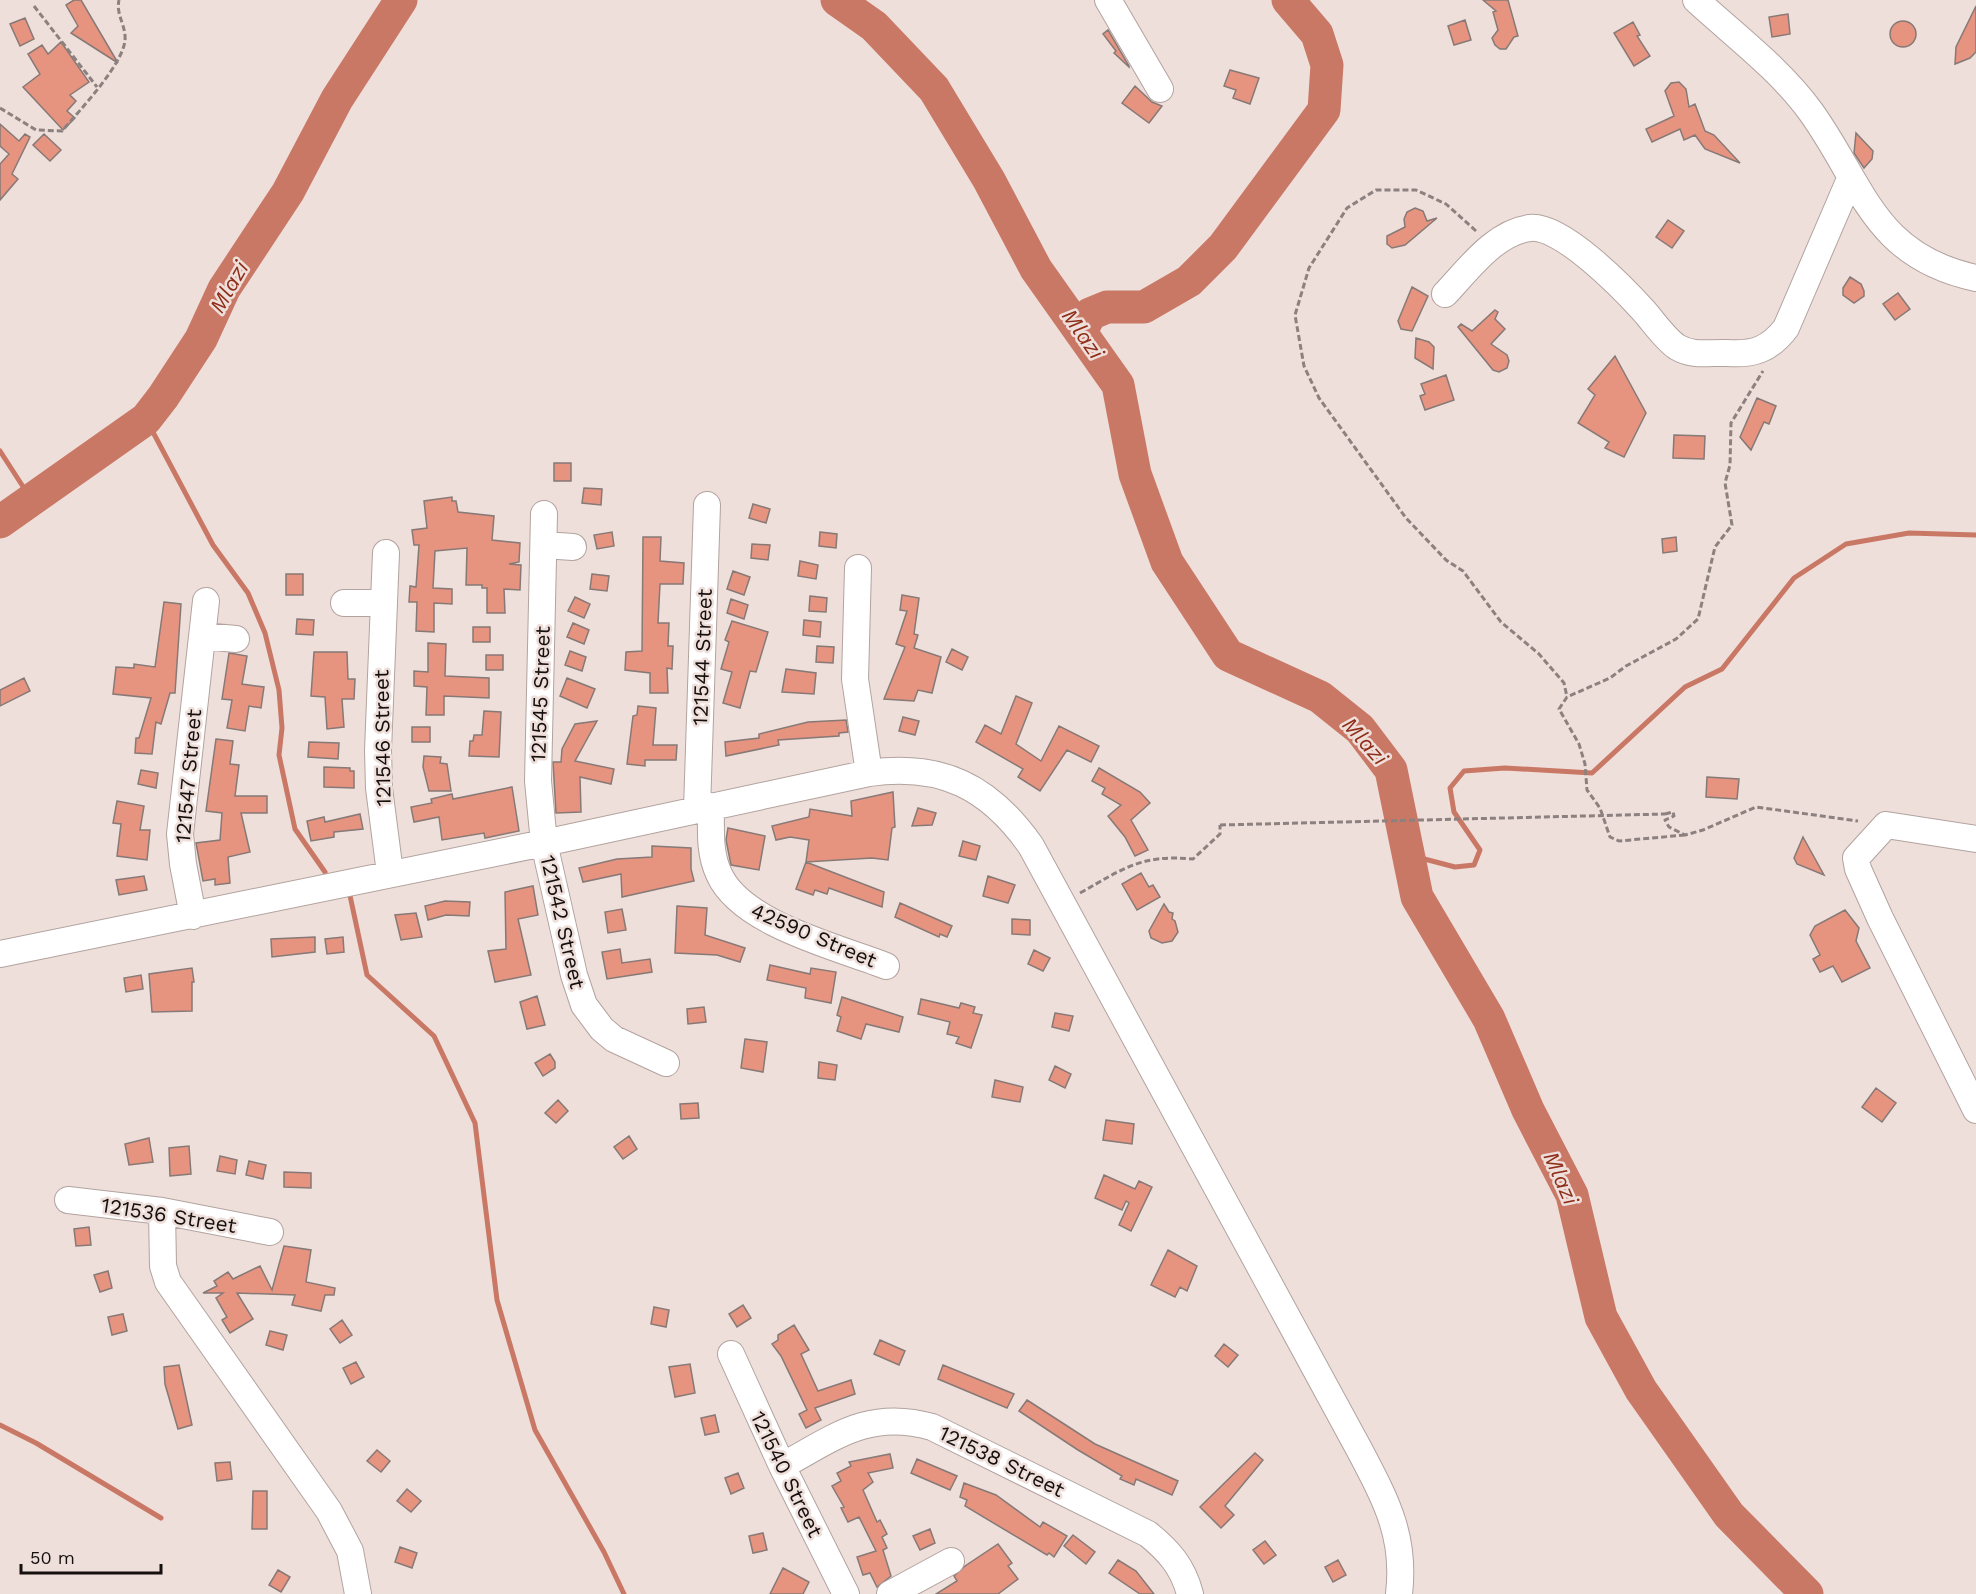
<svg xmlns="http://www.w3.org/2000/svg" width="1976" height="1594" viewBox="0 0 1976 1594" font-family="'Work Sans',sans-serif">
<rect width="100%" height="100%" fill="#efdfdb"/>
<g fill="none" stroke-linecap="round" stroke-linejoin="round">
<path stroke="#c97866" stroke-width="5" d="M146,419l67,126 35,48 17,40 14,57 3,38 -3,27 16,74 30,43
M0,451l31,48
M1409,855l46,12 19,-2 6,-15 -26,-38 -4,-24 14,-17 41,-3 87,5 93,-86 37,-18 72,-91 52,-34 63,-11 67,2
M349,891l18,84 67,61 41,87 22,177 38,130 69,122 20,42
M0,1425l36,18 125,75"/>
<path stroke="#c97866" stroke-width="33" d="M837,0l37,26 60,63 55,91 47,89 82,116 17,89 32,88 61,93 92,42 40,32 31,41 26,127 72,122 39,91 44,85 29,122 40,73 88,125 78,79
M1081,332l9,-18 17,-7h37l45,-26 34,-34 101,-137 3,-45 -10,-31 -29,-34
M0,522l146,-103 17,-22 38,-58 23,-50 64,-97 49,-93 64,-99"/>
</g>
<path fill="#e69380" stroke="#877976" stroke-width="1.5" d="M74,0h7l37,63 -47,-30 7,-7 -12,-21z
M1483,0h25l10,36 -4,1 -8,12h-6l-5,-4 -3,-7 6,-8 -5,-18 3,-1z
M1976,6v46l-6,6 -15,6 1,-17z
M1788,14l2,20 -18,3 -3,-20z
M25,18l9,21 -14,7 -10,-22z
M1465,20l6,20 -17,5 -6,-19z
M1890 34a13 13 0 1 1 26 0a13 13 0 1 1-26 0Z
M1633,22l7,13 -3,1 13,20 -16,10 -20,-33z
M1108,30l21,36v1l-15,-14 2,-2 -13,-17z
M61,42l28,40 -19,13 6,6 -9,10 8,7 -12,12 -40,-43 17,-13 -12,-20 14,-9 6,9z
M1230,70l29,8 -9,26 -17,-6 3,-8 -12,-4z
M1679,82l7,7 3,18 6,-3 10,27 9,4 26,28 -35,-14 -10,-14 -11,5 -4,-11 -28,13 -6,-13 28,-13 -9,-25 6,-8z
M1135,86l17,16 10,4 -13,17 -27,-20z
M0,124l19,17 6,-7 5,3 -18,37 6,5 -18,21v-36l9,-10 -9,-8z
M1856,133l17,18 -1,8 -8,9 -10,-15z
M44,134l17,16 -11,11 -17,-16z
M1415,208l8,3 4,10 10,-3 -32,27 -13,3 -5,-4v-8l18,-9 -1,-8 3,-7z
M1668,220l16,11 -12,17 -16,-11z
M1850,277l11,7 3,7v5l-10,7 -11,-8v-7z
M1412,287l16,9 -16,35 -11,-2 -3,-8z
M1898,293l12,16 -15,11 -12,-16z
M1495,310l3,2 -3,7 10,10 -14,15 16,11 2,6 -2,7 -8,4 -6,-2 -35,-43 3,-3 11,7z
M1416,338l13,4 5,5 -1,22 -18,-11z
M1615,356l31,57 -22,44 -19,-9 4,-6 -31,-19 17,-28 -7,-6z
M1446,375l8,25 -29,10 -5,-14 5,-2 -4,-10z
M1757,398l19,8 -7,18 -5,-2 -13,28 -11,-13z
M1674,435l31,1 -1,23 -31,-1z
M554,463h17v18h-17z
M584,488l18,1 -1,16 -19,-2z
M452,497v4h4l2,11 36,4 -2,24 28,3 -1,19 -10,2 12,1 -1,25 -16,-1 1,24h-18v-25h-5v-3h-16l1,-37 -32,3 -2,37 19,1v15l-18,-1v29l-18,-1 1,-29h-8l1,-16 6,1 3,-42h-5l-2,-15 15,-2 -3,-27z
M753,504l17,5 -4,14 -17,-5z
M612,532l2,14 -17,3 -3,-14z
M820,532l17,2 -1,14 -17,-2z
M643,537h18l-1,24 24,2 -1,21h-23l-2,39h11l-1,23h5l-1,23 -5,-1 1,25h-18v-20l-25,-3 1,-18 16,-1z
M1676,537l1,14 -14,2 -1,-14z
M752,544l18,1 -2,15 -17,-2z
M800,561l18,4 -2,14 -18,-3z
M733,571l17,6 -6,18 -17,-6z
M286,574h17v21h-17z
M592,574l17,2 -2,15 -17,-2z
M902,595l17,3 -5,36 4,1 -4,13 27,9 -9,36 -14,-3 -4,11 -30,-2 21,-52 -9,-3 11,-33 -7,-1z
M810,596l17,2 -1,14 -17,-1z
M575,597l15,7 -6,14 -16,-7z
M731,599l17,6 -4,14 -17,-6z
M164,602l17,2 -6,89h-5l-9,31 -5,-2 -4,32 -17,-1 1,-15h3l12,-40 -38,-4 3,-27 18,1v-4l21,3z
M297,619l17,1 -1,15 -17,-1z
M804,620l17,2 -1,15 -17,-2z
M732,621l36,11 -12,40 -6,-1 -10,37 -17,-5 9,-31 -11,-3 8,-27 -4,-2z
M573,623l16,7 -5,14 -17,-7z
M473,627h17v15h-17z
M428,643l18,1 -1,32 44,2v20l-45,-2v19h-18l1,-28 -13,-1v-15l14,1z
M817,646l17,1 -1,16 -17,-1z
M952,649l16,8 -6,13 -16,-8z
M570,651l16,6 -4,14 -17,-6z
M314,652h33l1,27h7l-1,20h-12l2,28 -17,2 -2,-32 -14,-1z
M229,653l18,3 -5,28 22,3 -3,21 -12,-2 -4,25 -18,-3 5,-28 -10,-1z
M486,655h17v15h-17z
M786,669l30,4 -2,21 -32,-2z
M24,678l6,13 -30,15v-16z
M567,678l28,11 -8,19 -27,-12z
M1016,696l16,7 -16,41 25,17 18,-35 40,20 -8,16 -24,-12 -27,41 -22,-14 5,-8 -47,-27 9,-17 16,9z
M638,706l18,2 -3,37h24l-1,15h-31v6l-18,-2 6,-48 4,-1z
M484,711l17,1 -2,45 -30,-1 1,-15h3l1,-6h8z
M903,717l16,4 -4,14 -16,-4z
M846,720l2,12 -9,1v3l-61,4 1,5 -53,11 -1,-14 34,-4v-4l49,-12z
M597,721l-22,40 39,8 -3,15 -31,-7 1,35 -25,1 -3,-51h8l1,-13 13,-25z
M412,727h18v15h-18z
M216,739l17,2 -3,23 9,1 -4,31h32v17h-26l9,39 -22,5 2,26 -15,2v-6l-12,2 -7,-38 24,-3 2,-27 -16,-2z
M309,742l30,1 -1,16 -30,-2z
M424,756l17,1 -1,6 7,1 4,27h-22l-6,-24z
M324,767l26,1v3h4v17l-30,-1z
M1099,768l41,24 10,11 -19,17 17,30 -13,6 -10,-19 -17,-21 13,-11 -19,-11 3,-6 -13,-7z
M141,770l17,3 -2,15 -18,-4z
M1707,777l32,2 -2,20 -31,-2z
M512,787l7,44 -34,7 -1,-5 -42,7 -3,-23 -25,5 -3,-15 21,-4 -1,-4 21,-5 1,5z
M893,792l2,35 -3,1 -4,32 -16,-2 -66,4 3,-22 -19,-3 -14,3 -4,-14 37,-9 1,-8 42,7 -1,-15z
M117,801l27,5 -4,24h10l-3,30 -30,-4 4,-32 -8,-1z
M918,808l18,5 -4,12 -20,1z
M360,814l3,15 -29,3v5l-23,4 -4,-20 17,-4 1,5z
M728,828l37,8 -6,34 -28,-5 -5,-25z
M1803,837l21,38 -27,-11 -3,-6z
M963,841l17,5 -4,14 -17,-4z
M652,846l39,2v21l3,12 -72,16 -1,-23 -38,8 -4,-14 38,-9 35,-2z
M806,862l78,30 -2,15 -53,-19 -2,6 -12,-4 -2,5 -17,-6z
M1141,873l8,14 4,-2 7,12 -23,13 -15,-26z
M144,876l3,14 -28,5 -3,-15z
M988,876l27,9 -7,18 -25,-7z
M533,886l5,29 -20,4 13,56 -36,7 -7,-31 18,-2 -1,-57z
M445,901l25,1 -1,14 -23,-1 -18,5 -3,-14z
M900,903l52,23 -5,11 -7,-3 -1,3 -44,-20z
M1164,904l5,8 4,1 -1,6 3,2 3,11 -6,9 -10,2 -11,-5 -2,-7z
M677,906l30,2 -2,27 40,13 -5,14 -23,-7 -42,-2z
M622,909l4,21 -18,3 -3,-21z
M1845,910l14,18 -3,13 14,27 -28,14 -9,-16 -13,6 -7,-13 7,-4 -10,-20 5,-9z
M416,913l6,24 -21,3 -6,-25z
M1012,919l18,1v15l-18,-1z
M315,937v15l-43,5 -1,-18z
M343,937l1,15 -17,2 -2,-15z
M620,949l2,14 28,-4 2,13 -45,7 -5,-27z
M1034,950l16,8 -7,13 -15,-7z
M770,965l40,9 1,-6 25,4 -5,31 -26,-5 1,-10 -39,-8z
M192,968l2,14h-2v29l-40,1 -3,-38z
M141,975l2,14 -17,3 -2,-14z
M537,996l8,29 -18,4 -7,-27z
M842,997l61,20 -4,15 -33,-8 -5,15 -24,-8 4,-14 -4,-2z
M921,999l38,9 2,-5 14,4 -2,6 9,2 -11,33 -15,-5 3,-6 -12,-3 3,-12 -32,-8z
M704,1007l2,15 -18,2 -1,-15z
M1055,1013l18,3 -4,15 -17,-4z
M745,1039l22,3 -4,30 -22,-4z
M550,1054l5,8v6l-12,8 -8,-13z
M819,1062l18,3 -2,15 -17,-2z
M1055,1066l16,8 -6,14 -16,-8z
M995,1080l28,7 -3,15 -28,-5z
M1876,1088l20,15 -14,19 -20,-15z
M558,1100l10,11 -12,12 -11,-10z
M698,1103l1,15 -18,1 -1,-15z
M1106,1120l28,4 -2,20 -29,-4z
M629,1136l8,13 -14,10 -9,-12z
M149,1138l4,24 -24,3 -4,-21z
M189,1146l2,28 -21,2 -1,-28z
M220,1156l17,4 -2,14 -18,-3z
M249,1161l17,4 -3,14 -17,-4z
M284,1172l27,1v15l-27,-1z
M1104,1175l31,14 4,-8 13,6 -21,44 -12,-6 10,-22 -3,-2 -4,9 -27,-12z
M89,1227l2,18 -15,1 -2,-17z
M284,1246l27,4 -5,32 29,6 -1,7h-9l-4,16 -29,-6 3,-10 -58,-2 16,26 -23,14 -8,-13 5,-3 -11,-19 7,-5h-20l14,-7 -3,-5 14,-9 5,7 27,-13 12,24z
M1168,1250l29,16 -10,25 -7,-4 -5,10 -24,-12z
M108,1271l4,17 -12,4 -6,-17z
M743,1305l8,13 -14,9 -8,-13z
M654,1307l15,3 -3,17 -15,-3z
M123,1314l4,17 -15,4 -4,-18z
M342,1320l10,15 -12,8 -10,-14z
M794,1325l15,25 -8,4 17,37 33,-11 4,14 -40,14 6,12 -15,8 -7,-14 8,-4 -26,-54 -9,-12 6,-4v-5z
M270,1331l17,4 -4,15 -17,-5z
M880,1340l25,11 -6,14 -25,-11z
M1224,1344l14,11 -10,12 -13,-11z
M356,1362l8,15 -13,7 -8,-16z
M690,1364l5,29 -20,4 -6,-30z
M179,1365l13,60 -14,4 -13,-45 -1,-17z
M943,1365l71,29 -7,14 -69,-29z
M1027,1400l68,44 83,37 -6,14 -36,-16 -2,6 -14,-6 2,-3 -44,-26 -59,-39z
M715,1415l4,17 -14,3 -4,-17z
M377,1450l13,11 -9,11 -14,-11z
M1255,1453l8,7 -38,46 9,9 -13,13 -21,-21z
M890,1454l3,14 -25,5 5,9 -10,8 14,32 3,-2 7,14 -5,3 5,11 -4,2 8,26 -14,11 -7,-14 -7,2 -6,-18 19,-6 -17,-34 -11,5 -7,-14 3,-1 -12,-21 9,-5 -4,-8 14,-7 -2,-4z
M917,1459l40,17 -7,14 -39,-17z
M230,1462l2,17 -15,2 -2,-18z
M738,1473l6,15 -13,6 -6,-16z
M964,1483l32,12 44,32 3,-5 24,14 -13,21 -5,-4 -2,2 -82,-49 2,-6 -7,-3z
M407,1489l14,12 -10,11 -14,-11z
M253,1491h14v38h-15z
M930,1529l5,14 -15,7 -7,-14z
M763,1533l4,17 -14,3 -4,-17z
M1073,1535l22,17 -9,12 -22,-18z
M1265,1541l11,14 -12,9 -11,-14z
M998,1544l14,19 -4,3 10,13 -20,15h-62l21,-13 -3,-5 11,-10z
M400,1547l17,6 -5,15 -17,-6z
M1118,1560l18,11 18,23h-14l-31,-21z
M1338,1560l8,15 -13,7 -8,-15z
M783,1568l26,14 -6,12h-33z
M278,1570l12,7 -9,15 -12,-7z"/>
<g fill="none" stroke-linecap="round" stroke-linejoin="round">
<g stroke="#b2a39f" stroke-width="28">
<path id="minor" d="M1108,0l52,89
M1696,0c38,35 84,69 115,112 53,74 62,144 165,166
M1445,294c23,-24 50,-62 85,-66 31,-4 93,60 113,82 10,11 22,29 34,37 17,10 32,5 50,6 27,2 43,-4 59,-25l64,-149
M544,514l-6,267 6,62 30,132 10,30 18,24 12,10 52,24
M544,545l29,2
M386,553l-8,197 1,38 11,85
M858,568l-3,111 14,94
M344,603h38
M203,636l33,3
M711,806c0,24 -2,47 8,68 22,50 119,73 167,92
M697,809l10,-304
M1976,839l-90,-14 -30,33 2,11 22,49 96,192
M193,916l-10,-52 -3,-30 26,-233
M0,954l544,-111 325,-70c72,-10 120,13 162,73l328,603c26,50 47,86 40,145
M68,1200l94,11 108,21
M162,1211l1,55 5,16 161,229 21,40 8,43
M731,1354l51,112 64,128
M782,1466c53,-29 87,-57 150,-39l216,107c21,17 35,33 42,60
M890,1594l61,-33"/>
</g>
<path stroke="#8c817e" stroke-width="3" stroke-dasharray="6 3" stroke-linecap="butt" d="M34,6l63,81
M0,108l36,22 26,1c16,-19 66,-71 63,-95 -1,-14 -9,-22 -6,-36
M1476,231l-30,-27 -30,-14h-40l-29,18 -38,60 -14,47 9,51 15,32 87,120 40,42 17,11 38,51 38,32 25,29 3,14
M1665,814l8,-2 1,4 -9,4 4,7 16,8 18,-5 53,-23 102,14
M1685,835l-66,6 -9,-4 -10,-29 -13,-18 -2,-26 -6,-20 -20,-35 8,-12 43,-19 16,-12 50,-27 22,-20 17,-72 17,-22 -7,-42 5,-18 1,-42 32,-52
M1080,893c43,-24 61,-39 113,-34l27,-25v-9"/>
<use href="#minor" stroke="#fff" stroke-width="26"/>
<path stroke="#8c817e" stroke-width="3" stroke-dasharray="6 3" stroke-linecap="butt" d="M1220,825l445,-11"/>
</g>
<g text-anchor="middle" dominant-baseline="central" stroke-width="5" stroke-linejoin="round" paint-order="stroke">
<g font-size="21" fill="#15100e" stroke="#efdfdb">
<text transform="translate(702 657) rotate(-88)">121544 Street</text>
<text transform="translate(540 694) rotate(-88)">121545 Street</text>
<text transform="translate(382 738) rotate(-91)">121546 Street</text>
<text transform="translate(188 776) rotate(-85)">121547 Street</text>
<text transform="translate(563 922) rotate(77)">121542 Street</text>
<text transform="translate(814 935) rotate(23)">42590 Street</text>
<text transform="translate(169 1215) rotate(9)">121536 Street</text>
<text transform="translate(1002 1461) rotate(26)">121538 Street</text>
<text transform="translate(787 1474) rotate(64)">121540 Street</text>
</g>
<g font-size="22" font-style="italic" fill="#8e2d18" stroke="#efdfdb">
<text transform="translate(229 287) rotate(-60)">Mlazi</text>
<text transform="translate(1083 334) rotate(55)">Mlazi</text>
<text transform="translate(1365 741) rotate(48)">Mlazi</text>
<text transform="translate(1561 1178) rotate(66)">Mlazi</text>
</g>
</g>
<path d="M21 1564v9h140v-9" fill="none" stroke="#15100e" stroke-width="3"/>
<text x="30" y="1564" font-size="18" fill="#15100e" stroke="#efdfdb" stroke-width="4.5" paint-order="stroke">50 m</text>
</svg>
